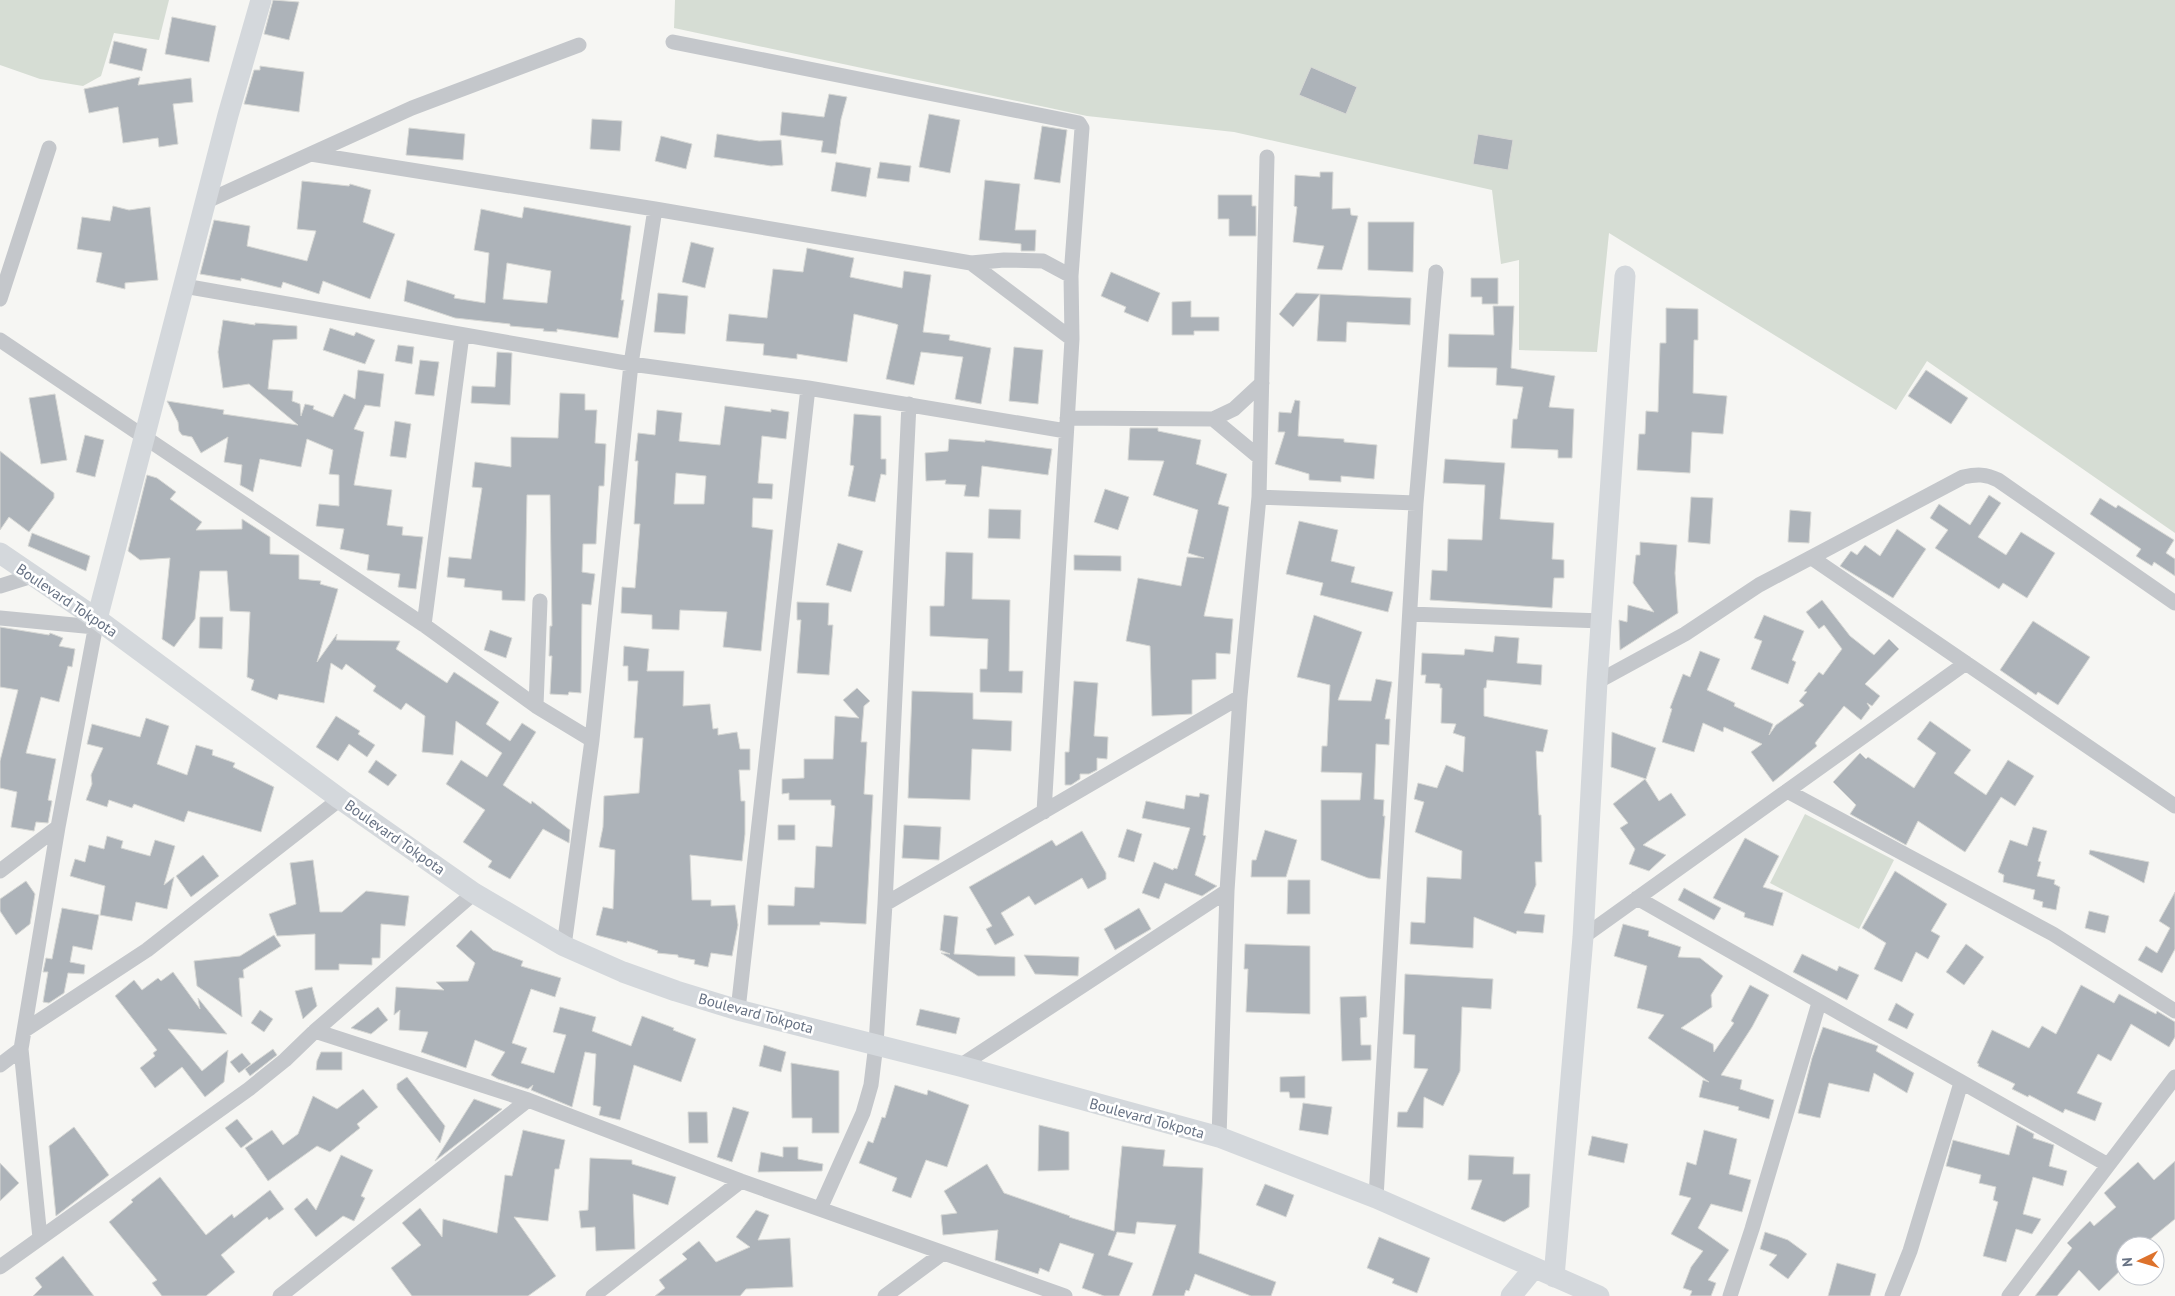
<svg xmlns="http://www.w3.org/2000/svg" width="2175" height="1296" viewBox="0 0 2175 1296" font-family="'PT Sans',sans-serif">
<rect width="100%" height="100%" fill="#f6f6f3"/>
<path fill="#d6ddd4" d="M0,0h169l-10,40 -45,-7 -13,43 -18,10 -43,-7 -40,-14z
M675,0h1500v533l-248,-172 -31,49 -287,-177 -12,119 -78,-2v-90l-18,4 -9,-74 -258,-58 -147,-16 -413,-88z
M1805,814l89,46 -35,69 -89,-46z"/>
<path fill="#adb3b9" stroke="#d7d8d5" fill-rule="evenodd" d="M273,0l26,2 -10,38 -25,-6z
M172,17l44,9 -7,36 -44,-8z
M114,41l33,8 -5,22 -33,-8z
M260,66l44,6 -5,40 -55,-8 10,-34h6z
M1311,67l46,20 -11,27 -47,-19z
M140,77l-2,8 53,-7 2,24 -20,2 5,40 -19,3 -1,-9 -35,5 -5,-36 -29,6 -5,-24z
M829,94l18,3 -6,22 -5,35 -15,-2 2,-11 -43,-6 2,-23 42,5z
M929,114l31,6 -10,53 -31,-6z
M592,119l30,2 -2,30 -30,-2z
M1042,126l25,4 -7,53 -26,-4z
M409,128l56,6 -2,26 -57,-5z
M717,134l42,7 22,-1 2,25 -12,1 -57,-9z
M1478,134l35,6 -5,30 -35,-6z
M661,136l31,8 -6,25 -31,-8z
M836,162l35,6 -5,29 -35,-6z
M880,162l31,4 -2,16 -32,-4z
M1320,172h13l-1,37 18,-1 1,7 7,1 -16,54 -25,-1 7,-23 -31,-4 4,-35 -3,-1 1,-31 25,2z
M985,180l35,4 -5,46h21l-1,21h-14v-7l-42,-4z
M302,181l47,5 1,-2 21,6 -8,32 32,12 -25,65 -47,-18 -4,13 -36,-12 -2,6 -40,-10v3l-41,-7 14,-54 36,6 -3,20 60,15 9,-30 -19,-2z
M1218,195h34v11h4v30h-27v-17h-11z
M113,206l16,4 21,-3 8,73 -33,3v6l-29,-7 6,-29 -25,-4 5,-32 28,4z
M524,207l107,19 -10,74h3l-6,38 -61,-9v3l-14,-1 1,-2 -34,-3v-2l-55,-6 -51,-17 3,-21 48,15 -1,3 31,5 4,-50 -15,-3 7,-41 41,9zM507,263l44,8 -4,32 -44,-4z
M1368,222h46l-1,50 -45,-2z
M691,242l23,6 -9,40 -23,-6z
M807,248l47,10 -4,19 52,11 2,-17 27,4 -8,57 27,3 -1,5 42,8 -10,56 -26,-5 8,-42 -42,-5 -7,33 -28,-6 12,-54 -2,-1 -42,-10 -7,48 -50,-8v5l-34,-4 1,-11 -38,-3 3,-27 38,4 6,-49 30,3z
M1111,272l49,21 -12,29 -24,-10 2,-5 -25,-11z
M1471,278h27v26h-16v-7h-11z
M658,293l30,3 -3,38 -31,-2z
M1296,293l115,5 -1,27 -63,-3 -1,20 -29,-1 3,-47 -27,33 -14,-13z
M1191,301v16h28v14h-25v4h-22v-33z
M1493,306h21l-3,62 44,8 -6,31 25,2 -2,49h-14v-8l-47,-2 2,-29h4l6,-32 -27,-2 1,-17 -49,-1 1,-33 45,1z
M1666,308l32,1v31h-4l-1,53 34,3 -4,38 -31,-2 -2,41 -53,-3 2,-36h6l1,-23 12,1 2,-69h6z
M223,320l32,5v-2l42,3v13l-24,1 -5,49 25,2 -1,10 8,3 1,12 4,-12 9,2 -1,3 20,8 11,-23 11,5 3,-29 26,4 -4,33 -15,-2 -11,24 10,3 -10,53 38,5 -5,35 16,2 -1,8 21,2 -7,52 -18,-2 2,-13 -33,-4 2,-15 -29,-6 4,-20 -28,-3 3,-22 20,2v-31l-10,-1 4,-24 -26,-11 -6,28 -41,-8 -7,33 -13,-7 2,-20 -18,-3 4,-25 -27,16 -9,-16 -10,-2 -3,-4 -1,-9 -11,-21 57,9 -1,4 75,11 -49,-41 -26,4 -5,-36z
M330,328l24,8 2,-4 19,8 -10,24 -42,-14z
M398,345l16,2 -2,17 -17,-3z
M1014,347l29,3 -5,54 -29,-3z
M497,352l15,1 -2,52 -39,-2 1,-17 23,1z
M420,360l19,2 -5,34 -19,-2z
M1926,370l42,28 -17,26 -43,-28z
M560,393l25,1v16h12l-2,33 11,1 -2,42h-5l-3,58h-13l-1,28 13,2 -4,31 -9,-1 -1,89 -12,-1 -1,3 -18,-1 2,-38h-3l1,-30h2l-2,-131h-23l-2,106 -23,-1v-9l-38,-4 1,-8 -18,-2 2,-20 22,2 11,-71 -10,-1 3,-25 36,5v-30l47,1z
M55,394l12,66 -26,4 -12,-66z
M1295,400l5,1 -2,35 46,3v3l33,3 -3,34 -33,-3v6l-32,-2v-6l-34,-10 10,-32h-7l1,-20 12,1z
M725,406l46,6v-3l18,3 -3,27 -24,-3 -4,47 15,1 -1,15 -19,-1 -1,29 21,3 -12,121 -38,-4 4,-35 -47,-2 -1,20 -27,-1v-14l-31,-2 1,-26 13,1 5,-64h-6l4,-63h-3l3,-28 17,2 2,-25 25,3 -3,28 41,4zM676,473l30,3 -2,28h-30z
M854,414l27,2v43h5v16l-5,-1 -6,28 -27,-6 6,-30 -4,-1z
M395,421l16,3 -5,34 -16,-2z
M1130,428h28v3l43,9 -5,24 31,10 -9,30 11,3 -25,109 29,3 -3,35 -14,-1v26l-24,1v34l-40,2 -2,-70 -24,-5 12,-63 43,8 6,-29 17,1 -16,-5 10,-43 -45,-15 11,-34 -36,-1z
M85,435l19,5 -9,37 -19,-5z
M949,439l36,3v-2l67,9 -4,26 -66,-9 -3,31 -15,-1 2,-11 -21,-1 1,-4 -20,1 -1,-28 23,-2z
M0,451l54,42v5l-25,34 -20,-15 -9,13z
M1445,459l60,4 -5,56 54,4 -2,36 12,1v18h-10l-2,30 -122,-8 2,-30 15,1 1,-32 34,1 3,-55 -42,-2z
M147,475l10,3 19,14 -6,7 32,23 -6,8 46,-1v-10l28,18v17l29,1v24l22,2 -1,3 18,5 -21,73 20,-28 -1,6 64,1 -4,8 51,34 7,-11 45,30 -13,22 24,17 12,-18 14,9 -33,53 28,19 1,-3 38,29 -1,13 -26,-14 -33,50 -22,-12 4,-6 -29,-19 22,-32 -39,-26 15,-24 26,17 15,-24 -46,-32 -3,34 -31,-3 3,-36 -19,-13 -5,7 -28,-19 3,-5 -30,-22 -4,6 -11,-7 -7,40 -45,-9 -2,6 -26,-10 3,-10 -7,-3 3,-65 -20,-1 -3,-40h-27l-5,48 -21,28 -12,-8 8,-81 -30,2 -12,-9z
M1105,489l24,8 -11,33 -24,-8z
M1989,495l12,8 -23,34 28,18 15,-23 34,21 -28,45 -24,-15 -4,6 -64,-41 13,-18 -18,-12 9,-14 31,21z
M1691,497l22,1 -3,46 -22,-2z
M2100,498l16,10 2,-3 56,35 -8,13 9,6v17l-21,-14 -2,4 -16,-10 5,-7 -51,-35z
M989,509l32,1 -1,29 -32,-1z
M1790,510l21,2 -2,31 -21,-1z
M1299,521l39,9 -7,31 24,6 -4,15 42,10 -5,20 -68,-17 3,-12 -37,-9z
M1897,529l29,20 -33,49 -53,-32 11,-15 6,4 8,-10 15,11z
M32,533l58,23 -4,15 -58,-25z
M1640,542l37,3 -2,28 3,40 -58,37 -1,-30 8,2 1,-17 26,7 -21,-29 3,-28h4z
M838,543l25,8 -12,41 -25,-7z
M946,552l27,1 -1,46 38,1 -1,71h14l-1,22 -42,-1v-23h7l1,-30 -58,-3v-30h14z
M1074,555l47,1v15l-47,-1z
M1822,600l28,36 24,19 15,-16 10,10 -34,35 15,12 -8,10 -5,-3 3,5 -9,12 -17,-14 -29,37 2,3 -44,36 -22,-30 11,-8 -38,-17 -1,5 -20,-9 -9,29 -32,-10 10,-33 -2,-1 13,-34 7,3 10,-26 20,8 -13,31 28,13 -1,3 39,18 -4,11 7,-10 28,-20 -5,-4 8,-9 -3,-1 15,-19 4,3 19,-26 -18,-24 -5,4 -13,-17z
M797,602l32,1 -1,22h5l-4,50 -32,-2 4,-53h-4z
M1314,615l48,17 -24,68 33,1 5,-22 16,3 -7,37h5l-1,26 -13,-1 -2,55 10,1 -1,16h2l-5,63 -12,-1 -47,-18v-60h39l2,-27 -41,-1 1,-26h5l3,-61 -33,-8z
M1764,615l40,16 -12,29 4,2 -8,22 -37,-15 11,-28 -8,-3z
M200,617h23l-1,32 -23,-1z
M2033,621l57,36 -32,48 -20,-13 -2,3 -36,-25z
M0,627l49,8 1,-2 13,5 -4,8 16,3 -3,18 -4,-1 -9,36 -18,-5 -15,56 30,6 -8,41 4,1 -4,22 -12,-1 -2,9 -23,-4 6,-35 -17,-4v-27l18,-71 -18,-3z
M490,630l22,8 -6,20 -22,-8z
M1495,636l24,2 -2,25 25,2 -1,20 -54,-5 -1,8h-2v28l64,14 -5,22 -7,-1 3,64h2l1,47h-7l1,23 -12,28 21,2 -2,18 -26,-2 -1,3 -42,-17 -1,31 -63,-4 1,-22 14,1 2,-46 34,2 1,-28 -47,-19 9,-30 -10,-3 4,-16 19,5 9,-23 17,7 2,-35 -12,-4 3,-9 -15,-1 1,-35h-2v-4l-15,-1 1,-8h-5l1,-22 42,2 1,-6 28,3z
M624,646l25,3 -2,22h37l-1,35 27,-2 3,25 5,-1v7l19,-3 3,17h10v21h-11l2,31h4v33l-3,27 -52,-6 2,45h19v6l24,-1 3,20 -6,31 -21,-3 -3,14 -14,-3 1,-4 -17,-3v-2l-21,-2 1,-2 -31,-10v2l-31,-8 7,-28 10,2 2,-59 -16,-3 4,-20 1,-31 35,-3 4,-55h-9l4,-57h-10v-15h-5z
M1074,681l24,2 -4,53 14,1 -1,22 -10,-1v12l-8,4h-9v5l-9,6h-6v-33h4z
M857,688l13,13 -6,5 -3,36h6l-3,52 9,1 -7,129 -46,-2v3h-52v-20l26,1 1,-19 19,1 2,-42 16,1 3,-41 -4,-1v-5h-42v-7l-7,1v-15l22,-1v-19h29l2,-43 24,2 -16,-18z
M912,691l61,2v26l39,2 -1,30 -39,-2 -2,51 -62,-2z
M336,716l24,15 -2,3 17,11 -8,12 -18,-13 -11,17 -22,-14z
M146,718l23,8 -12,38 30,11 9,-30 17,5 -1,5 23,8 -2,4 41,20 -13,45 -73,-21 -4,11 -50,-18 -2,4 -23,-8 -2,7 -21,-7 6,-16 -1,-9 12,-27 -16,-4 5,-20 48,13z
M1930,721l41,29 -17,23 32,22 22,-35 26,16 -19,30 -14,-9 -36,55 -47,-31 -12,24 -56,-31 6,-9 -23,-23 27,-29 6,6 2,-2 46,31 22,-35 -19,-14z
M1612,732l44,16 -10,31 -35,-12z
M376,760l21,15 -9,11 -20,-14z
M1645,779l14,22 12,-8 15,22 -43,30 23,10 -17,16 -20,-7 6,-15 -15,-21 8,-5 -15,-19z
M1200,793l9,2 -6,40 3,1 -11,39 22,11 -15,10 -37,-13 -6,16 -17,-6 12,-31 19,8 1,-2 3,1 13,-41 -48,-10 4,-17 38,8 2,-14 13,2z
M778,825h17v15h-17z
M904,825l37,2 -2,33 -37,-2z
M2033,827l14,4 -9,30 3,1 -4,14 18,4 -1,4 6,3 -4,23 -14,-3 1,-5 -10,-3 2,-9 -32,-8 1,-7 -6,-3 12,-32 17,6z
M1127,829l15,5 -8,28 -16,-5z
M1265,830l32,10 -11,37h-35l1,-17h4z
M1082,831l24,42v6l-18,10 -6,-11 -47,27 -6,-9 -28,17 13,22 -19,10 -9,-16 6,-3 -23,-39 83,-47 4,6z
M107,836l16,5 -2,7 29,8 5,-16 20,6 -11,39 10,-8 -7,32 -31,-7 -4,19 -32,-6 5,-29 -35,-10 5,-17 10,3 4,-17 15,4z
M1745,838l34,18 -16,31 20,6 -10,33 -29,-9 1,-4 -32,-15z
M2090,850l59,12 -5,21 -55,-29z
M203,855l16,21 -28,21 -15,-21z
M313,860l7,52h22l24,-21 43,5 -4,30 -24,-2 -1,34h-8v7l-33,-1v6h-24v-36l-38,2 -8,-22 27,-10 -6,-41z
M1895,871l52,33 -16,27 9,5 -12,23 -12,-7 -14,30 -28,-13 12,-26 -24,-15z
M1288,880h22v34h-23z
M26,881l9,13 -5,30 -14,11 -16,-24v-12z
M1684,888l37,20 -7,12 -36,-20z
M2175,892v57l-13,24 -24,-13 8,-14 11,7 13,-25 -11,-7z
M62,908l37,7 -7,35 -19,-4 -3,16 15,3 -1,9 -16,-1 -4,20 -15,10 -6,-1 5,-30h-5l3,-14 6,1z
M1139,908l12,21 -36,21 -11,-21z
M2089,911l20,5 -4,17 -20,-5z
M944,915l14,2 -4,37 61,3v19h-37l-37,-23 9,1 -10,-4z
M1623,924l26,7 -1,5 33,11 -3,10 22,1 23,18 -12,19 1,12 -31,21 32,16 1,8 20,-29 -3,-2 19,-36 19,10 -17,32 -31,48 21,5 -2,9 34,11 -5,19 -31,-9 1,-3 -40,-10 4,-17 6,2 -61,-44 16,-23 -27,-7 10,-42 -33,-10z
M471,930l22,20 30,11 -2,5 40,12 -6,19 -24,-8 -19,54 15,5 -6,15 33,10 12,-38 -13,-3 7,-25 36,10 -4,14 39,15 11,-30 32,12 -1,2 23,9 -15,43 -47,-17 -14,55 -21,-5 2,-8 -8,-2 3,-51 -11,-2 -13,55 -41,-17 2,-5 -5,4 -30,-10 -7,-4 14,-23 -30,-12 -9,28 -45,-16 7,-20 -29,-2 1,-20 -6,5 2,-28 48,3 -8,-8 32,-1 7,-18 -19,-17z
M274,935l7,11 -38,24 1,8h-5l3,39 -45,-31 -3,-25 46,-5z
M1245,944l65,2v68l-64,-2 2,-43h-4z
M1966,944l18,13 -20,28 -18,-13z
M1802,954l35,17 2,-5 20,9 -12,25 -54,-28z
M1024,955l55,2 -1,19 -43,-2z
M173,972l27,37 -2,-11 29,36 -59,-5 34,42 26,-21 -4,32 -19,15 -23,-30 -27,21 -15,-20 15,-12 -2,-3 4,-3 -42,-54 19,-16 8,10 16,-12 3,3z
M1405,974l88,5 -2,30 -29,-2 -2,64 -17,35 -19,-9 -1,31 -26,-1 1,-15h9l21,-43 -14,-1 1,-33 -12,-1z
M2081,985l33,18 5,-9 37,20 1,-3 18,11v15l-6,10 -38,-23 -20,37 -13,-7 -21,39 25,10 -7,18 -30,-12 -2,4 -34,-18 -1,2 -16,-8 3,-5 -37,-18 1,-2 -2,-1 15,-33 37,18 13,-22 14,8z
M312,987l5,19 -14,13 -8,-28z
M1366,996l1,21 -7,1 1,27h10v15l-29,1 -2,-64z
M1896,1003l18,11 -7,15 -19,-9z
M378,1007l10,13 -17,14 -20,-6z
M920,1009l40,9 -4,16 -40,-9z
M260,1010l13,9 -9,13 -13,-9z
M1823,1027l55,19 -2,5 38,22 -7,20 -33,-20 -5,19 -40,-9 -9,35 -22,-5 14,-55z
M764,1045l22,7 -5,20 -22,-6z
M273,1049l4,6 -27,21 -5,-7z
M321,1052h21v18h-26l1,-9z
M242,1053l9,11 -12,9 -9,-11z
M791,1063l48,8v62h-27v-15h-20z
M1305,1076v22h-15l-1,-6h-9v-15z
M407,1077l38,49 -5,17 -43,-54v-5z
M895,1085l32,10 1,-5 41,15 -22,62 -21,-7 -15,38 -19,-7 5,-13 -38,-15 9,-22 5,2 9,-26 3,1z
M363,1089l15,18 -21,17 3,4 -30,24 -13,-6 -49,35 -23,-33 27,-18 11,15 15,-11 15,-38 24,13z
M474,1099l28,10 -67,52z
M1303,1103l29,4 -4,28 -29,-5z
M733,1107l16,5 -17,50 -15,-5z
M688,1112h19l1,31h-19z
M237,1119l16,20 -12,9 -16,-20z
M1039,1125l30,7v38l-31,1z
M2017,1125l17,9 -1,4 21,7 -5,21 18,5 -4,15 -30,-9 -10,37 18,5 -9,15 -16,-5 -10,33 -23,-6 15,-54 -5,-2 3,-13 -17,-4 2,-8 -35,-9 7,-26 56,15z
M74,1127l35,48 -53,41 -7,-70z
M523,1130l42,10 -6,29h-4l-7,52 -34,-4 42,59 -28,20h-116l-21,-28 30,-23 -19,-22 18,-15 22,29 1,-18 54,14 8,-58 7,1z
M1704,1130l33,9 -8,35 22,6 -9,32 -31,-8 -13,24 31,22 -21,30 8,3 -5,13h-21l2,-5 -9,-3 8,-21 12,-16 -32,-17 20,-36 -12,-3 8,-33 9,3z
M1592,1136l36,8 -4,19 -36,-8z
M1122,1146l43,4 -2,16 40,2 -4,85 77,29 -5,14h-20l-56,-22 -6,17 -3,-1 -2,6h-32l24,-71 -39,-3 -2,12 -18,-2 -9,23 25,8 -14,33h-15l-22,-8 12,-34 -34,-11 -11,29 -9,-4 -2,6 -43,-14 3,-30 -55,5 -2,-20 16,-2 -13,-22 43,-27 17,29 66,23 -1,1 45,14z
M783,1147h15v12l25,5 -1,7 -64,1 3,-20 22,5z
M341,1155l32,15 -12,26 4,2 -11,23 -11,-5 -27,21 -22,-28 13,-11 9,12z
M1469,1155l45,2 -1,17h17l-1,33 -25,15 -33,-13 11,-29h-14z
M590,1158l42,2v4l44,13 -8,28 -35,-11 2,55 -39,2 -1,-24 -14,1 -2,-17 9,-1z
M2175,1161v58l-33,27h-17v20l-26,25 -20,-21 -22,26h-22l37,-48 -5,-5 23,-22 4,5 22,-19 -12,-14 13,-12 21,-19 16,18z
M0,1163l19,20 -19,18z
M160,1177l46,58 26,-21 2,4 36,-28 14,19 -15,11 -2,-3 -46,38 14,17 -29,24h-44l-10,-13 5,-3 -48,-58 24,-20 -2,-2z
M1265,1184l29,11 -8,22 -30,-12z
M756,1210l13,5 -11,25 32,-2 3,49 -47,2 -6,7h-85l10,-8 -6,-8 28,-21 -5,-5 17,-13 17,21 34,-15 -14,-10z
M1765,1232l23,8 19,14 -19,25 -19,-14 8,-10 -17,-6z
M1379,1237l51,21 -13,35 -25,-10 2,-4 -27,-11z
M63,1256l31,40h-61l9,-9 -7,-9z
M1837,1263l39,11 -6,22h-42z"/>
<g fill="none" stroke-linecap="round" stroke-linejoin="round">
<path stroke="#c4c7cb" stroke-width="15" d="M673,42l406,81 3,5 -11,148 1,63 -28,473
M311,154l344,55 316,54 33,-3 39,1 28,15
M205,202l207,-94 167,-63
M971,263l101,76
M184,286l447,78 177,24 258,43
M0,299l49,-151
M0,340l424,285 112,81 56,34
M1067,418l146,1 21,-10 28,-26
M1213,419l47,39
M1259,497l157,6
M1812,558l363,248
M0,586l32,-10
M1410,614l193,7
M0,618l95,9
M424,625l38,-290
M1597,682l88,-48 74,-49 204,-108c14,-3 23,-3 35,3l177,123
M536,706l4,-105
M1787,791l266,143 122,77
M0,871l58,-44
M1637,898l471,267
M885,904l355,-207
M1583,937l383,-274
M564,946l28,-206 39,-376 24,-155
M738,1010l70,-622
M25,1030l122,-80 193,-151
M315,1031l213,69 213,81 324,115
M0,1065l21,-16
M960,1066l267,-175
M1219,1137l8,-246 13,-194 19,-200 8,-340
M1376,1198l40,-695 20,-231
M820,1209l43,-96 8,-28 5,-41 9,-140 24,-500
M40,1238l-19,-189 37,-222 39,-208
M0,1267l249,-178 36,-29 30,-29 159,-138
M280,1296l248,-196
M593,1296l148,-115
M885,1296l58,-43
M1730,1296l22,-67 67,-226
M1892,1296l18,-45 51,-168
M2009,1296l166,-219"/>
<path stroke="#d4d8dc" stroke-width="21" d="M0,553l97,66 243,180 134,94 90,53 59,26 53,19 62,19 222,56 259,71 157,61 223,98
M97,619l131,-504 33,-115
M1554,1277l29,-340 14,-255 28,-406
M1511,1296l23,-28"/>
</g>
<g text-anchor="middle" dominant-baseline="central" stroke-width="5" stroke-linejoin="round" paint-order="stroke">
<g font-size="15" fill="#667183" stroke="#fff">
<text transform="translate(67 600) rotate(34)">Boulevard Tokpota</text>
<text transform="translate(395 837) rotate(35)">Boulevard Tokpota</text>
<text transform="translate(756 1013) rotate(15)">Boulevard Tokpota</text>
<text transform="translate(1147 1118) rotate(15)">Boulevard Tokpota</text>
</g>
</g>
<g transform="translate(2140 1261) rotate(265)"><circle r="24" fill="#ffffff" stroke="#c2c6cd"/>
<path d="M0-4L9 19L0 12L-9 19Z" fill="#dd722c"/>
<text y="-8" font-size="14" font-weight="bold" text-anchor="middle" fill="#667183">N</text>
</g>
</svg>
